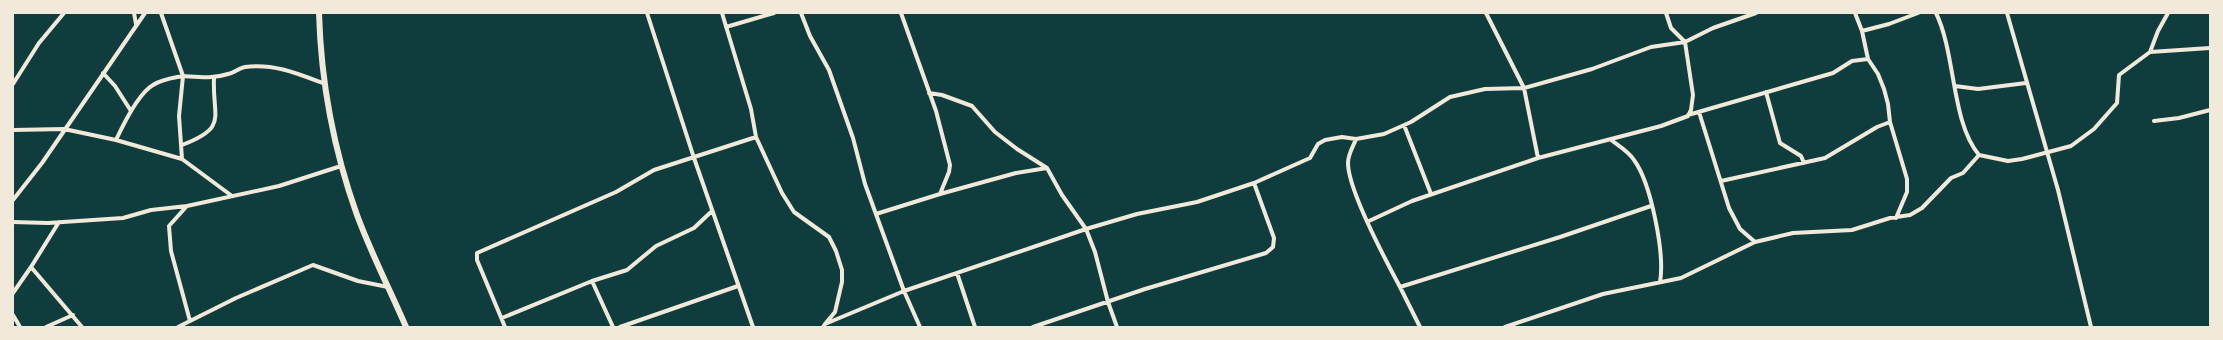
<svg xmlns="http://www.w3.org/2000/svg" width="2223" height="340" viewBox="0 0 2223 340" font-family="'Source Serif 4',serif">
<rect width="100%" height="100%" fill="#0f3d3e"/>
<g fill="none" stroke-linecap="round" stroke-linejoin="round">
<path stroke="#f1e9da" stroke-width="4" d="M134,13l2,11
M161,13l22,63c16,1 30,3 45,-2 6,-1 11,-6 17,-7 29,-4 54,7 80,17
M647,13l47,145 59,169
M801,13l9,23 19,34 24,68 12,46 39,107 16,36
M1486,13l38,75 14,70
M1855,13l7,18 6,28 10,15 6,15 4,15 2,18 17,57v13l-11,26
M1936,13c20,41 15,109 43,142l29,6 14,-2 49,-13 23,-17 23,-26 2,-28 31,-23 60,-4
M2007,13l51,177 33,137
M726,27l48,-14
M1862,31l27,-7 29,-11
M2150,52l8,-21 10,-18
M103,73l12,13 16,25
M13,84l26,-41 25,-30
M1955,86l23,3 48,-6
M1766,92l14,51 21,13 3,7
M929,93l13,2 30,11 23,26 22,17 30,19
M1699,112l30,96 11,21 15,13
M1688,115l145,-42 19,-12 16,-2
M2154,121l25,-3 31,-8
M1404,125l27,69
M13,130l51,-1 52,11 66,19 50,37
M756,137l26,56 12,19 35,25 7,14 6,19v12l-7,30 -10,12
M1356,139c-3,8 -8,15 -8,24 0,27 38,98 52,124
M116,140c7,-15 23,-47 37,-55 9,-6 20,-7 30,-9l-4,40 3,43
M1611,140c8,6 18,12 23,20 17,23 31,94 26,122
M182,145c47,-18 30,-27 32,-67
M1721,181l104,-23 52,-31 13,-5
M940,194l76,-21 31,-5 15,27 24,34 9,23 13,50 9,25
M13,200l29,-37 103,-150
M186,207l-17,19 2,25 19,70
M876,214l64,-20 9,-22 1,-7 -14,-54 -35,-98
M1369,221l43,-20 126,-43 123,-32 27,-10 3,-6 2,-15 -8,-53 -14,-14 -5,-15
M13,222l35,1 75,-5 28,-8 36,-4 92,-20 62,-20
M59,222l-28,45 51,60
M957,273l18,54
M592,281l21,46
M13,293l18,-26
M13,315l7,12
M502,318l90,-37 35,-11 29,-24 38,-18 18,-17
M46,327l27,-12
M178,327l58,-29 77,-33 45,16 30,6
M505,327l-28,-67v-7l139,-61 38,-22 102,-33 -5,-28 -29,-96
M620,327l118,-41
M823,327l2,-3 79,-33 182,-62 51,-15 60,-12 57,-19 56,-25 8,-14 7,-4 17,-3 14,2 28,-5 27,-12 39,-25 35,-8 39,-1 68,-19 59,-22 34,-5 28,-14 43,-15
M1033,327l112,-38 121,-36 7,-6 1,-9 -20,-55
M1420,327l-20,-40 160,-50 91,-31
M1505,327l98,-33 78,-16 74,-36 38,-9 59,-3 38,-12 20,-3 12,-7 29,-30 12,-5 16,-18"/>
<path stroke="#f1e9da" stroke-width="6" d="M319,13c2,69 15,138 38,202 14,38 33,75 49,112"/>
</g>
<rect width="2223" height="340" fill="none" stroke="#f1e9da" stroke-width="28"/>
</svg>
